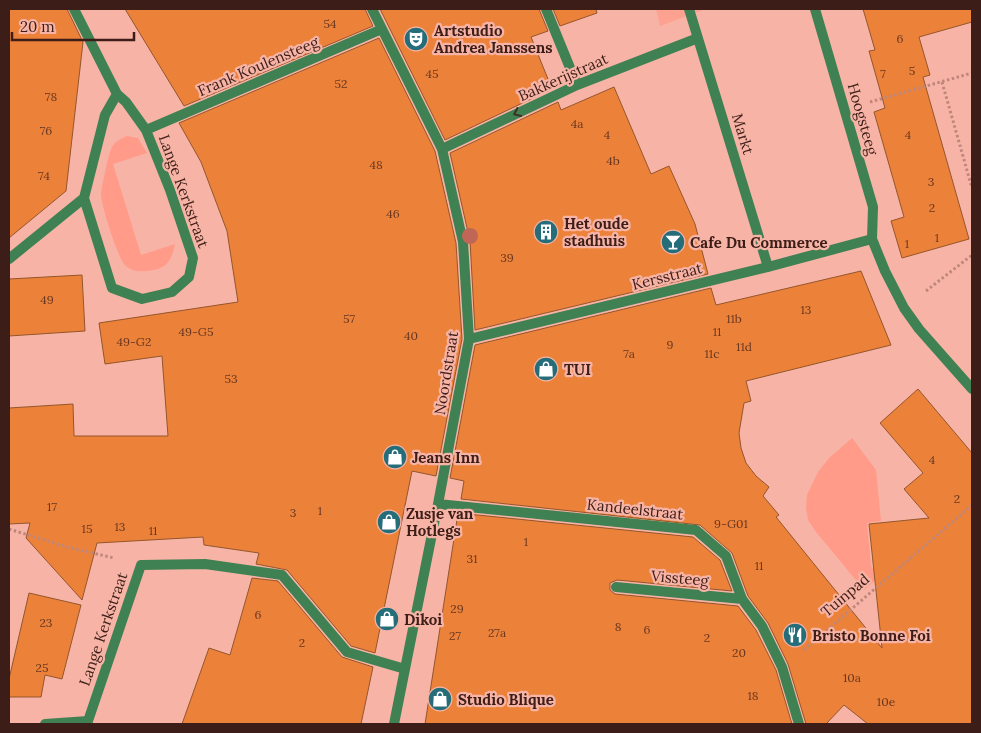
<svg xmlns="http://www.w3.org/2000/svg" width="981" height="733" viewBox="0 0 981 733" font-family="Lora,serif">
<rect width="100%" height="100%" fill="#f7b4a6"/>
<path fill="#fda290" d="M656,9h50l-46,17z"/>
<path fill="#ff9b88" d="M127,136l11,2 9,15 -34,11 28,91 34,-11c-3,14 -7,24 -22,26 -10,2 -21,3 -29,-6 -6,-7 -23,-59 -23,-69 0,-6 8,-44 11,-48 3,-6 9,-8 15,-11z
M852,438l24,32 5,51 -14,2 4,43 8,11 -15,13 -48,-58 -8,-12 -2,-12 1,-13 11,-23 11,-14z"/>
<path fill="#ec8239" stroke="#95552c" d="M9,9h58l16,33 -17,149 -57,47z
M125,9h240l8,17 -189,80z
M380,9h159l9,22 -17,6 21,52 -107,51z
M553,9h43l1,4 -37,13z
M863,9h109v13l-53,15 11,38 -7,2 46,162 -67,19 -11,-37 13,-4 -30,-105 11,-4 -16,-57 6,-1z
M379,38l56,113 21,92 6,96 -26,137 -24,-5 -37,182 -24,-7 -64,-76 -31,-6 3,-11 -55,-8 -1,-8 -106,6 -15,57 -56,-62 4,-15 -21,1v-116l64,-4 1,32h94l-6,-80 -57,8 -6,-41 139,-21 -11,-71 -26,-69 -22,-39z
M614,87l37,87 18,-8 26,58 13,50 -233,56 -5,-89 -20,-88 108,-51 3,8z
M861,271l30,74 -145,36 5,20 -7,2 -5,30 2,15 5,15 10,13 13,11 -6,9 16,19 -3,2 106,131 -13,-124 60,-6 -25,-29 19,-16 -43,-50 38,-34 54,64v271h-104l-24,-19 -18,19h-20l-18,-60 -20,-41 -20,-27 -16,-43 -32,-28 -239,-26 3,-18 -14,-3 25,-133 236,-57 5,17z
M82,275l3,56 -76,5v-57z
M458,513l235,24 27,23 12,31 -115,-11 -7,3v7l5,4 123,12 18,24 20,40 16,54h-367z
M252,578l26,3 64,76 31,10 -12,57h-179l27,-76 21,7z
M29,593l52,12 -19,74 -17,-4 -4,22h-32v-18z"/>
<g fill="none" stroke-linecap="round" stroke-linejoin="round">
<path stroke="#bf867b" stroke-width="3" stroke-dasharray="2.5 2.5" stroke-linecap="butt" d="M942,82l30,106
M870,102l102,-29
M926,291l46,-36
M9,529l58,18 47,11
M804,650l168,-145"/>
<path stroke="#408154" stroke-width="10" d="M74,9l43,85 9,8 20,28 24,60 23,68 -4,19 -17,15 -30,7 -30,-11 -28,-90 21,-83 12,-21
M372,9l70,140 21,93 6,97 -31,165 -44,220
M546,9l31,76
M689,9l79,258
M815,9l58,198 -1,32 13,32 19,37 15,21 53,60
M146,130l236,-101
M442,149l135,-64 121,-47
M9,259l75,-61
M469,339l299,-72 104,-28
M438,504l258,26 30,26 16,43 20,27 20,41 17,57
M616,587l126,12
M45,724l43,-3 53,-156 64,-1 77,11 65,77 58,17"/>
</g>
<circle fill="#c06656" cx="470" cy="236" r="8"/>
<defs><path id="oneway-chevron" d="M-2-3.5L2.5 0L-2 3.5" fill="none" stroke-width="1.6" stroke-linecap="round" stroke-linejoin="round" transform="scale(1.25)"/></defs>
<use stroke="#3d3123" href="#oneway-chevron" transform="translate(517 113) rotate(155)"/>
<defs>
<g id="theatre-disc" transform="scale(1.25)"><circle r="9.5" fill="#266d7a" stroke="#f7b4a6"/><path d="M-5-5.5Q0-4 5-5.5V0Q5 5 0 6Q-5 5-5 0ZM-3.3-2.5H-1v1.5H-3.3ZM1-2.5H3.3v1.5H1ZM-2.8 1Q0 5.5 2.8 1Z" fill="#fff"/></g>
<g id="building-disc" transform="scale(1.25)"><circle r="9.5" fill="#266d7a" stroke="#f7b4a6"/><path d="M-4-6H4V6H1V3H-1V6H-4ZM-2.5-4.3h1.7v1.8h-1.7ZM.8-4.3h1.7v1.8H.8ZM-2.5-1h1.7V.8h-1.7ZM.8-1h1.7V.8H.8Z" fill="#fff"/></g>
<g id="bar-disc" transform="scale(1.25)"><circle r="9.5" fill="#266d7a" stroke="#f7b4a6"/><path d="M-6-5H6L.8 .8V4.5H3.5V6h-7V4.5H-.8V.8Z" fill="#fff"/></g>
<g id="shop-disc" transform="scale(1.25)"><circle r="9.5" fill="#266d7a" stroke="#f7b4a6"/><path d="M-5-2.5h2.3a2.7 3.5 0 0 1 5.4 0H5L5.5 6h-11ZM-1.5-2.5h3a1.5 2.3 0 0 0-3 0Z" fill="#fff"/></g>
<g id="restaurant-disc" transform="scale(1.25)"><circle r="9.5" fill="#266d7a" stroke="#f7b4a6"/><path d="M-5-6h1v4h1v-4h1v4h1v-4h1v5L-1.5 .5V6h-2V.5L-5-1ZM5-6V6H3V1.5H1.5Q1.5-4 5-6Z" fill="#fff"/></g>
</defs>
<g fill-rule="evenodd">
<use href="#theatre-disc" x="416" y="39"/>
<use href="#building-disc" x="546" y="232"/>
<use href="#bar-disc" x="673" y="242"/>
<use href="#shop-disc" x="546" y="369"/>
<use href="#shop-disc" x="395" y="457"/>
<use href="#shop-disc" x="389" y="522"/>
<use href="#shop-disc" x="387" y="619"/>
<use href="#restaurant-disc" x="795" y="635"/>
<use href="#shop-disc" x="440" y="699"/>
</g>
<g text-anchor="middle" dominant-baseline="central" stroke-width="4.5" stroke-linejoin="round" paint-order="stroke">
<g font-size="12" fill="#683620">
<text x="330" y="23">54</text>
<text x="900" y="38">6</text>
<text x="912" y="70">5</text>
<text x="432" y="73">45</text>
<text x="883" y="73">7</text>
<text x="341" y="83">52</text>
<text x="51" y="96">78</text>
<text x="577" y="123">4a</text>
<text x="46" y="130">76</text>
<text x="607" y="134">4</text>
<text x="908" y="134">4</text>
<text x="613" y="160">4b</text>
<text x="376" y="164">48</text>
<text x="44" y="175">74</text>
<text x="931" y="181">3</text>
<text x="932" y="207">2</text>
<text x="393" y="213">46</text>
<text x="937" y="237">1</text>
<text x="907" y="243">1</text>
<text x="507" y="257">39</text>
<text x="47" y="299">49</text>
<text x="806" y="309">13</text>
<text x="349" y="318">57</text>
<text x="734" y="318">11b</text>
<text x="196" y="331">49-G5</text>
<text x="717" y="331">11</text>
<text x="411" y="335">40</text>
<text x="134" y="341">49-G2</text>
<text x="670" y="344">9</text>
<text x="744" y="346">11d</text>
<text x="629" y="353">7a</text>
<text x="712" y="353">11c</text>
<text x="231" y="378">53</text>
<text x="932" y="459">4</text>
<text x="957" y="498">2</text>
<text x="52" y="506">17</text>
<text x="320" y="510">1</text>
<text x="293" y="512">3</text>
<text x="731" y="523">9-G01</text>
<text x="120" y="526">13</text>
<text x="87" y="528">15</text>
<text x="153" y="530">11</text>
<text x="526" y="541">1</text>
<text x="472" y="558">31</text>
<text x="759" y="565">11</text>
<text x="457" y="608">29</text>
<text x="258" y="614">6</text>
<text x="46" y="622">23</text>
<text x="618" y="626">8</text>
<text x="647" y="629">6</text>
<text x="497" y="632">27a</text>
<text x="455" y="635">27</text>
<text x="707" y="637">2</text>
<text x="302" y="642">2</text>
<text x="739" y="652">20</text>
<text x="42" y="667">25</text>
<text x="852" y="677">10a</text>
<text x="753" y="695">18</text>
<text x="886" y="701">10e</text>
</g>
<g font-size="15" font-weight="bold" fill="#3c1d17" stroke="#f7b4a6" text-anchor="start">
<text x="434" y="30">Artstudio<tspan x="434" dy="17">Andrea Janssens</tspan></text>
<text x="564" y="223">Het oude<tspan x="564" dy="17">stadhuis</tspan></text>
<text x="690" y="242">Cafe Du Commerce</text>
<text x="564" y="369">TUI</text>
<text x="412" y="457">Jeans Inn</text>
<text x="406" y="513">Zusje van<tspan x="406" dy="17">Hotlegs</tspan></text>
<text x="404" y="619">Dikoi</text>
<text x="812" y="635">Bristo Bonne Foi</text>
<text x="458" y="699">Studio Blique</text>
</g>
<g font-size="15" fill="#3c1d17" stroke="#f7b4a6">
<text transform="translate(258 66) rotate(-23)">Frank Koulensteeg</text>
<text transform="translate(563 77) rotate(-24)">Bakkerijstraat</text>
<text transform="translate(863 119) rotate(74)">Hoogsteeg</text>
<text transform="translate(743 134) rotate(73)">Markt</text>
<text transform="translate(184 191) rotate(70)">Lange Kerkstraat</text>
<text transform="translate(667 276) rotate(-14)">Kersstraat</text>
<text transform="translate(446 373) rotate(-81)">Noordstraat</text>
<text transform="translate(635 509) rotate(6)">Kandeelstraat</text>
<text transform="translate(680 578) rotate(5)">Vissteeg</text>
<text transform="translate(845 595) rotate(-40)">Tuinpad</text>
<text transform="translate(103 629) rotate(-71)">Lange Kerkstraat</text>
</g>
</g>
<rect width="981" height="733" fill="none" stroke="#3c1d17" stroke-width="20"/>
<path d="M12 32v8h122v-8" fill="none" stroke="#3c1d17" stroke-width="2.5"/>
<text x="20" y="32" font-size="15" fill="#3c1d17" stroke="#f7b4a6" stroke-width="4" paint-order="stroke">20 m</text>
</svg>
